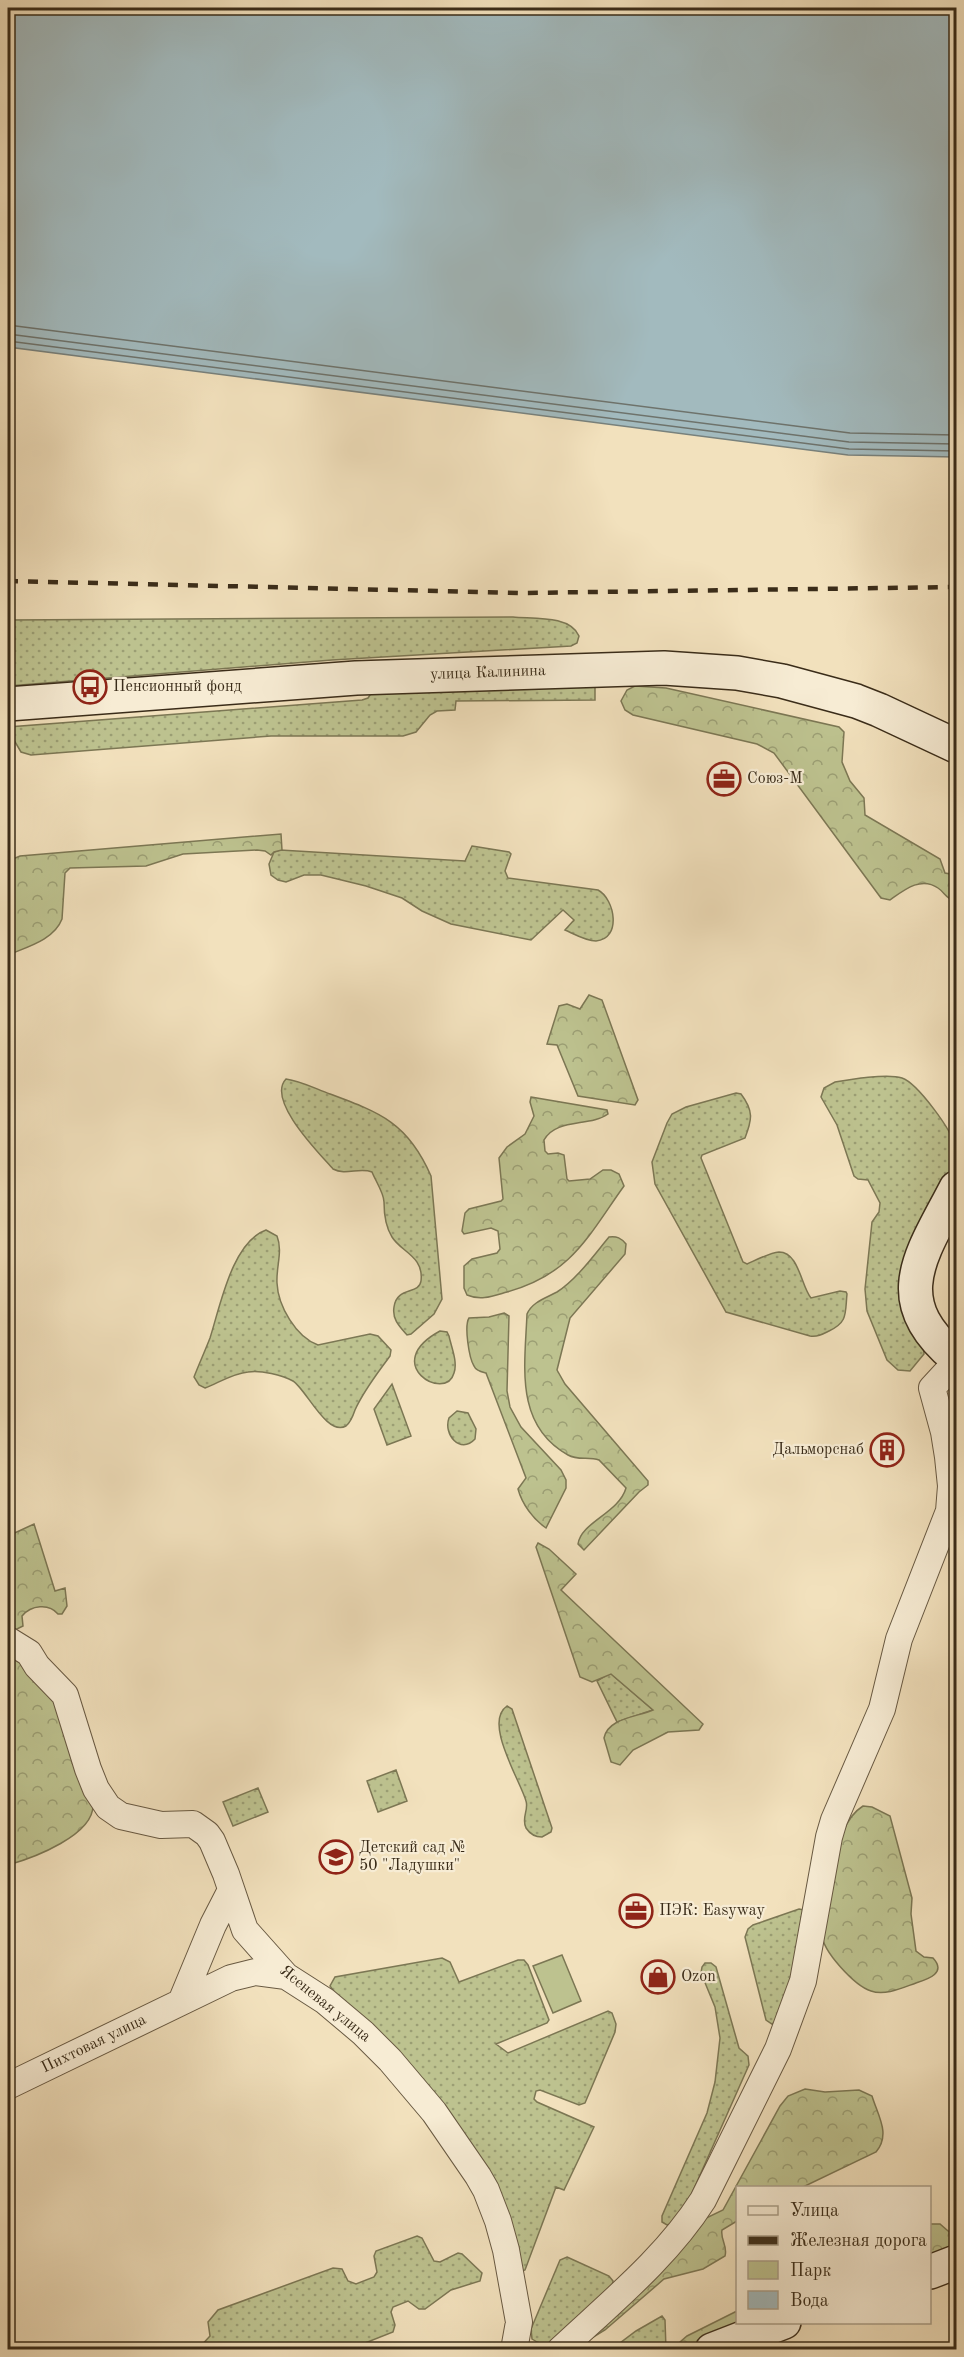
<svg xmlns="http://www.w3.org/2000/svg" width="964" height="2357" viewBox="0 0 964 2357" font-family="'Old Standard TT',serif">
<defs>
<pattern id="green-dots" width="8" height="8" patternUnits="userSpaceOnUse" patternTransform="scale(1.5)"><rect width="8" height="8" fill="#bdc28f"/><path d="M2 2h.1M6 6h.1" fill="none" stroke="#9b9e74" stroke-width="1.8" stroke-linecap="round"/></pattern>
<pattern id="forest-crowns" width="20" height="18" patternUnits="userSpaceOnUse" patternTransform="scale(1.5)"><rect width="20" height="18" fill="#bdc28f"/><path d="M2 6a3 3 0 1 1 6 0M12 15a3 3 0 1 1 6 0" fill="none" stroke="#9b9e74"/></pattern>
</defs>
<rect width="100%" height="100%" fill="#f2e1bd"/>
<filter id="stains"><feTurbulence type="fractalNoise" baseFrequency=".00333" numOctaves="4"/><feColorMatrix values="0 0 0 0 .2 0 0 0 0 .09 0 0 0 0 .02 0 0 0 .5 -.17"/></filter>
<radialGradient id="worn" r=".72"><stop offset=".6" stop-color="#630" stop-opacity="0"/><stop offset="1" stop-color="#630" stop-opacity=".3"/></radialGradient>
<path fill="url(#green-dots)" stroke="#7c7754" stroke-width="1.5" d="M513,617c20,2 57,-2 66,19l-2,7 -6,3 -239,14 -324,26v-66z
M595,681v19l-139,1 -1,9 -18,1 -7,4 -14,17 -13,4h-132l-240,19 -10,-3 -7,-12 -6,-3v-10l354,-27 6,-2 6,-9z
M472,846l37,6 2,2 -6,17 3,7 90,12c17,9 24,49 -2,51 -10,0 -22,-7 -31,-11l9,-10 -11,-10 -32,30 -80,-16 -29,-13 -20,-13 -36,-12 -45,-11h-17l-18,7 -8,-2 -7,-5 -2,-11 5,-12 6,-2 185,11z
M861,1078c12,-1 29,-4 41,0 15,5 51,53 53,69 2,8 -4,19 -6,27l-26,169 1,11 -14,17 -12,-1 -11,-10 -20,-49 -2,-22 7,-67 7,-10 1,-9 -12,-23 -10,-1 -4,-3 -17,-51 -16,-28 3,-9 11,-6z
M286,1079c15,2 30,10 44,15 51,19 78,29 101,82l11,123 -8,15 -23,20 -4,1c-8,-9 -15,-16 -13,-28 3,-21 25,-12 27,-26 3,-25 -20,-29 -29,-44 -7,-11 -8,-23 -8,-35 0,-9 -9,-22 -12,-30 -13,-5 -26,4 -39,-3 -14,-16 -67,-69 -47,-90z
M736,1093l5,1c13,17 11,26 4,44l-43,17 -1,3 42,104 4,2c9,-4 22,-11 32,-12 20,0 22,34 32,46l29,-7 6,1 1,2c-2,20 1,28 -18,37 -6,3 -11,6 -19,5l-84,-24 -71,-128 -3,-22 15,-39 5,-9 14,-7z
M266,1230l11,6c6,15 -1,31 0,47 1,23 19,54 41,62l52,-11 8,2 13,14 -1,6c-13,18 -26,34 -35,54 -2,6 -4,12 -9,16 -19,11 -40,-37 -53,-45 -11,-6 -32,-11 -45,-9 -14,1 -30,11 -43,16l-6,-3 -5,-8c5,-13 11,-26 16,-39 10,-31 22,-96 56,-108z
M440,1331l7,1 2,4c2,10 9,26 5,37 -8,30 -75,-9 -14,-42z
M392,1384l19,52 -24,9 -13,-36z
M457,1411l11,2 8,16 -1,10c-15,16 -32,-5 -26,-21z
M610,1673l43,37 -36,12 -20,-41z
M507,1706l5,3 40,119 -1,4 -9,5c-7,0 -12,-3 -16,-9 -5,-10 3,-18 0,-27 -6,-21 -43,-79 -19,-95z
M396,1770l11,31 -29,11 -11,-31z
M258,1788l10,24 -35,14 -10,-24z
M799,1909l5,1 -10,69 -17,42 -5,3 -6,-4 -21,-83 3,-8 5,-4z
M442,1958l8,4 9,20 59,-22h6l4,5 21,55 -2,3 -51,21 12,9 100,-42 4,2 4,11 -1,8 -30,71 -6,2 -39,-15 -4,1 -2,8 3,3 57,25 -30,63 -8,-3 -31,83 -3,1 -7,-24 -185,-261 5,-9z
M705,1963h6l5,4 23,81 9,8 1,9 -65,146 -11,12 -6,2 -5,-3v-6l45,-103 8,-31 5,-44 -5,-31 -14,-34 1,-6z
M417,2236l5,2 12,23 6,1 18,-9 4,1 20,19 -2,8 -29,9 -26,19h-6l-11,-8 -15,6 -2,5 4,13 -2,7 -43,17h-152l12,-13 -2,-14 10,-12 115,-42 9,1 6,12 8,3 18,-7 3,-5 -3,-16 2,-5z
M567,2257l42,19 4,5 -1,6 -60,55c-8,3 -13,2 -20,-3l-1,-10 29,-69z
M662,2316l3,4 1,29h-54l24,-18z"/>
<path fill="url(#forest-crowns)" stroke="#7c7754" stroke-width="1.5" d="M635,686l31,2 173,39 5,5 -2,30 8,19 14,17 1,17 75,44 5,14 11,2v22l-3,3c-7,-2 -9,-8 -15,-12 -17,-12 -34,2 -48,12l-9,-2 -107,-145 -17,-9 -124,-29 -8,-5 -4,-9 6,-11z
M281,834l1,16 -8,2 -3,3 -6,-4 -8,-1 -74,4 -37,12 -76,2 -5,5 -3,46c-8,21 -35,28 -54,36v-94l12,-5z
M589,995l13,5 36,100 -3,5 -57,-9 -21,-51 -10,-1 12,-38 8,-2 13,5z
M531,1097l76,13 1,4c-18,13 -52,4 -64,26l1,11 3,3 10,-1 6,2 3,24 2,2 21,-2 13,-9h8l8,4 5,12c-36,50 -52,88 -117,106 -14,4 -26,9 -40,3l-3,-7v-22l8,-7 25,-6 3,-4 -2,-18 -7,-3 -27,6 -2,-3 3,-18 4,-4 32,-8 2,-2 -4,-41 8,-11 18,-13 9,-18 -4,-14z
M609,1237c8,-1 12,1 17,7l-1,10 -55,64 -13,52 8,14 83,97v4l-9,7 -55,58 -6,-6c3,-22 41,-31 48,-56l-27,-28c-10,-4 -21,1 -31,-5 -54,-30 -43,-90 -41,-141 5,-12 19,-16 30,-22 20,-13 37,-37 52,-55z
M504,1313l5,3 -2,75 3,16 11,20 40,43 5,10v8l-20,40c-13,-9 -24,-24 -28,-39l8,-11 -40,-105c-4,-1 -10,-2 -12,-7 -5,-8 -10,-40 -5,-48l20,-1z
M34,1524l21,67 10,-3 2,18 -5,8h-4c-9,-11 -27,-9 -36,2l1,10 -8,4 -7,-2v-92z
M538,1543l11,6 27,25 -15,16 142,134 -4,6 -31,2 -35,18 -13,15 -9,-3 -7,-24c4,-20 33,-21 49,-28l-42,-36 -19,8 -12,-5 -44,-130z
M8,1652l13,8 36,43 36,101c2,31 -60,54 -85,61v-88l3,-4 2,-9 -5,-18z
M863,1806l9,1 18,9 22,82 -1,16 5,37 8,6 9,1c14,15 -5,21 -17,25 -14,5 -31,13 -45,8 -16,-5 -49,-40 -49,-57 0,-17 8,-37 11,-54 5,-26 6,-59 30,-74z
M805,2089l20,3 34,-2 13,6c6,20 19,38 4,56l-73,35 -65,1 -1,33 -15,9c-2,9 6,16 3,26l-22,13 -39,10 -59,51 -15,9 112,-119 21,-10 57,-104 8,-10z
M930,2224h10l15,13v13l-25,14z
M737,2311l1,11 25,1 -73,26 -9,-2 -1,-5 7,-6z"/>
<path fill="#bdc28f" stroke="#7c7754" stroke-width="1.5" d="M562,1955l19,46 -28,12 -20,-47z"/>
<path fill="#a2babe" stroke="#78817c" stroke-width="1.5" d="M8,8h948v449l-108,-2 -840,-108z"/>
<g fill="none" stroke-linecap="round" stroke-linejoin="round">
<path stroke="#6e736c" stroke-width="1.5" d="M8,325l842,108 106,2
M8,334l841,108 107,2
M8,341l841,108 107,2"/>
<g stroke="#685942" stroke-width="28">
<path id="street" d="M8,1640l21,13 8,13 28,29 23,74 8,20 12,18 13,9 40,9 32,-1 14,10 5,7 14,33 19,56 41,46 39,25 38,32 27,27 44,52 44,64 8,14 12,31 8,29 13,72 -5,28
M181,2002l32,-77 18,-35
M8,2086l223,-108 24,-6 31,4
M560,2350c50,-47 106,-92 143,-150l75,-151 25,-68 26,-144 5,-17 48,-111 17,-70 50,-128 2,-25 -3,-29 -4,-25 -12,-44 24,-26"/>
</g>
<g stroke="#3a2c19" stroke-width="36">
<path id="secondary" d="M8,704l348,-26 308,-10 73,5 45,8 74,20 23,9 77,36
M956,1188c-34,66 -71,112 0,170
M930,2272l26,-10
M712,2350l72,-28"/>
</g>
<use href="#street" stroke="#f7ecd4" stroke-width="26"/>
<use href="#secondary" stroke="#f7ecd4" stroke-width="33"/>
<path stroke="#3a2c19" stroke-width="4.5" stroke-dasharray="10 10" stroke-linecap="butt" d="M8,581l514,12 434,-6"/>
</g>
<defs>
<g id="bus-ring" transform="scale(1.725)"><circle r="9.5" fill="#f7ecd4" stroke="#8f2418" stroke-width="1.5"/><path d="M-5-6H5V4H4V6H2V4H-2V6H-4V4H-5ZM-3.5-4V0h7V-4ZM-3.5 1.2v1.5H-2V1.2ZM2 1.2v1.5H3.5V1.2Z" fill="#8f2418"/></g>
<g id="office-ring" transform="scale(1.725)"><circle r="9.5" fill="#f7ecd4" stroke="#8f2418" stroke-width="1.5"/><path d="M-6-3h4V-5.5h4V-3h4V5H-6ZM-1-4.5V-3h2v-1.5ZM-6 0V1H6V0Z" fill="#8f2418"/></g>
<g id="building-ring" transform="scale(1.725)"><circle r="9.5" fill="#f7ecd4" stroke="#8f2418" stroke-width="1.5"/><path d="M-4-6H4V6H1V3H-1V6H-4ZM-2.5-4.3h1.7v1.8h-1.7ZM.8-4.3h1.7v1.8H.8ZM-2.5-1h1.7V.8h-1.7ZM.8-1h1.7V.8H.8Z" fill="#8f2418"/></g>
<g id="school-ring" transform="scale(1.725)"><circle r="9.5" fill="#f7ecd4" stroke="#8f2418" stroke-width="1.5"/><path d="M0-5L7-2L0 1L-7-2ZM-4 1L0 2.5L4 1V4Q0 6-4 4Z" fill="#8f2418"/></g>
<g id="shop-ring" transform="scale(1.725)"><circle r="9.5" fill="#f7ecd4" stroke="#8f2418" stroke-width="1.5"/><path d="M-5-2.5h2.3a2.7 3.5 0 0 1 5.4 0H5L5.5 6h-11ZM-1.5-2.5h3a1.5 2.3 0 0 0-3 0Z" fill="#8f2418"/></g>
</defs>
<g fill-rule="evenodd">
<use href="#bus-ring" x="90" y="687"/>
<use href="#office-ring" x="724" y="779"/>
<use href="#building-ring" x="887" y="1450"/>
<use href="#school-ring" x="336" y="1857"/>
<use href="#office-ring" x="636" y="1911"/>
<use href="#shop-ring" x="658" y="1977"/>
</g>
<g text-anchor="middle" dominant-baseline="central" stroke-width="4.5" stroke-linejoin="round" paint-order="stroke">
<g font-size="16" fill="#3a2c19" stroke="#f7ecd4">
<text transform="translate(488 673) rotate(-2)">улица Калинина</text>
<text transform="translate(325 2004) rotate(39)">Ясеневая улица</text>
<text transform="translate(94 2044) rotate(-26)">Пихтовая улица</text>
</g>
<g font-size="16" fill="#3a2c19" stroke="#f7ecd4" text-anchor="start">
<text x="113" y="687">Пенсионный фонд</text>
<text x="747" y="779">Союз-М</text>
<text x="864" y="1450" text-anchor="end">Дальморснаб</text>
<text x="359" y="1848">Детский сад №<tspan x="359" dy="18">50 "Ладушки"</tspan></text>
<text x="659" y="1911">ПЭК: Easyway</text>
<text x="681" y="1977">Ozon</text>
</g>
</g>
<rect width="964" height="2357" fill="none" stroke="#f2e1bd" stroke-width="30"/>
<rect x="9" y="9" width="946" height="2339" fill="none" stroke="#3a2c19" stroke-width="3"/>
<rect x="15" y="15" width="934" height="2327" fill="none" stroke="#3a2c19" stroke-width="1.5"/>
<rect x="736" y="2186" width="195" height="138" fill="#f7ecd4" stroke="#ab9f89" stroke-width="1.5"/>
<rect x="748" y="2206" width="30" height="9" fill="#f7ecd4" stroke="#ab9f89" stroke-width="1.5"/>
<text x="790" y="2216" font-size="18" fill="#3a2c19">Улица</text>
<rect x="748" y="2236" width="30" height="9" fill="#3a2c19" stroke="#ab9f89" stroke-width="1.5"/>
<text x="790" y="2246" font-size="18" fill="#3a2c19">Железная дорога</text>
<rect x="748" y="2261" width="30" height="18" fill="#bdc28f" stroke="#ab9f89" stroke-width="1.5"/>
<text x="790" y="2276" font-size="18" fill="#3a2c19">Парк</text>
<rect x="748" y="2291" width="30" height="18" fill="#a2babe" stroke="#ab9f89" stroke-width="1.5"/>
<text x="790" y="2306" font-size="18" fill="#3a2c19">Вода</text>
<rect width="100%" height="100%" filter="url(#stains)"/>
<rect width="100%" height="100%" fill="url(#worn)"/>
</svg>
